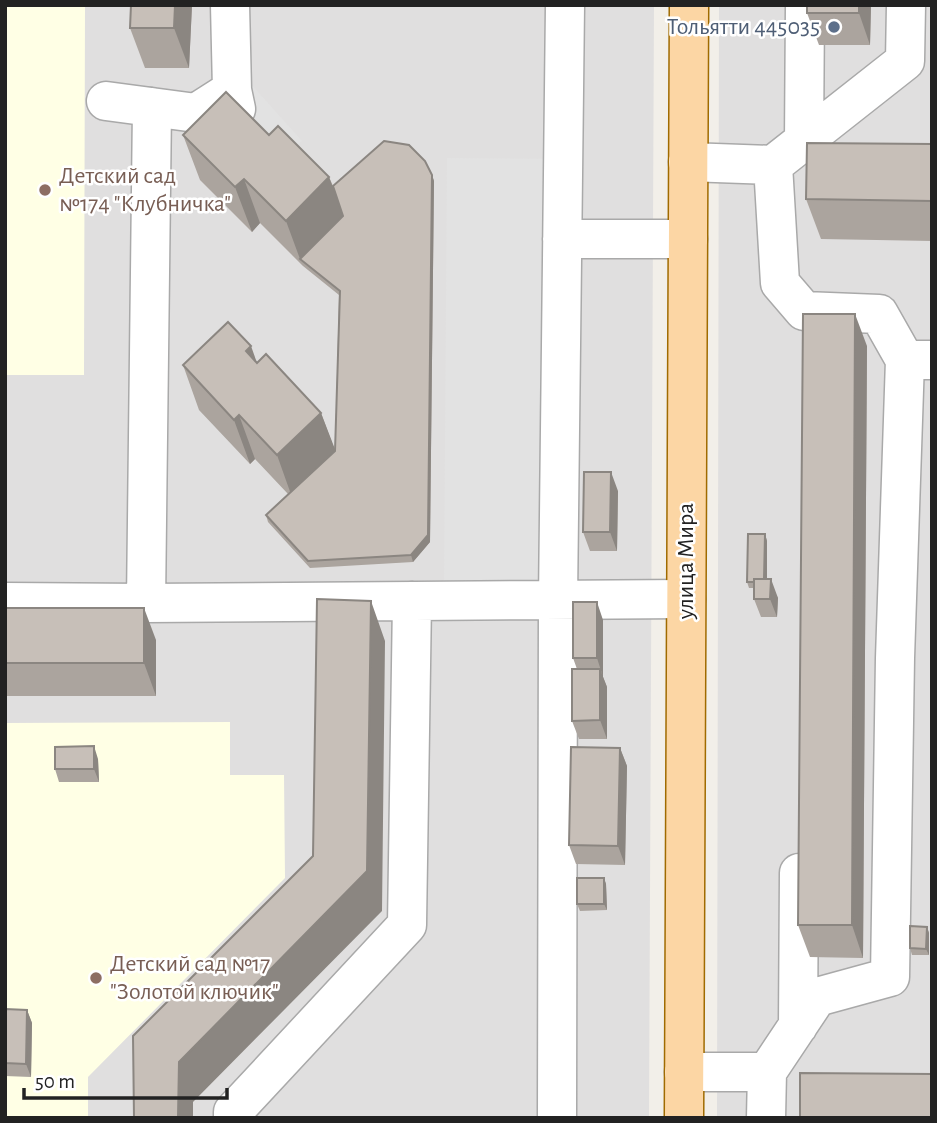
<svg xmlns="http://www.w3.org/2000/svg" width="937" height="1123" viewBox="0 0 937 1123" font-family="'Alegreya Sans',sans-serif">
<rect width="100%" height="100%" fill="#f2efe9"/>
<path fill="#e0dfdf" d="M5,5h649l-5,1113h-644z
M719,5h213v1113h-215z"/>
<path fill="#ffffe5" d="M5,5h80l-1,370h-79z
M230,722v53h54l1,103 -197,199v41h-83v-395z"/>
<path fill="#e2e2e2" d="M250,83l52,58 -29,26 -52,-58z
M447,158l134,1 -3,426 -134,-1z"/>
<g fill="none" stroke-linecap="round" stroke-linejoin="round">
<g stroke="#a9a9a9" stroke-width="41">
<path id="minor" d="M230,5l2,85 4,19
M106,101l90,12 36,-23
M804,141l1,-136
M688,162l85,3 132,-104 1,-56
M773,165l7,118 24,28 75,3 26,46h25
M562,239h126
M5,602l141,1 540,-4
M146,603l6,-496
M798,1026l1,-153
M684,1072h83l50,-75 73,-20 5,-319 10,-298
M233,1118v-6l174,-187 5,-324
M557,1118l1,-518 7,-595
M766,1118l1,-46"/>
</g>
<g stroke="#a06b00" stroke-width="41">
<path id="major" d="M684,1118l5,-1113"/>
</g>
<use href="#minor" stroke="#fff" stroke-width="38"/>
<use href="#major" stroke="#fcd6a4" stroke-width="38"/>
</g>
<path fill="#aba49e" d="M131,5h61l-3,63h-44l-15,-40z
M807,5h64l-1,40h-51l-12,-32z
M183,135h86l60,42 4,9 99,-11 2,6 -4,361 -17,20 -103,6 -42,-46 -2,-7 22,-21 -33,-35 -5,5 -51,-54 -16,-45 73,-3 65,51 14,38 4,-156 -36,-29 -43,-43 -8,9 -52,-52z
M932,144v97l-111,-2 -15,-40z
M867,346l-4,612 -53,-1 -12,-32z
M618,491l-1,60h-27l-7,-19z
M765,534l2,7v38l11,19 -1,19h-16l-7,-18v-11h-5l-2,-6z
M5,608l151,32v56h-151z
M603,620v57l4,10v52h-28l-7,-18 5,-52 -4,-11z
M620,748l7,18 -2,99 -49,-1 -7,-19z
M98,759l1,23h-40l-4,-13z
M604,878l2,6 1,26 -27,1 -3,-7z
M927,927l2,6v22h-17l-2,-7z
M5,1009l22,1 5,13 -1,54 -26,-1z"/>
<path fill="#8b8681" d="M175,5h17l-3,63 -15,-40z
M859,5h12l-1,40 -11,-32z
M5,105l2,4 -1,54 -1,-1z
M432,175l2,6 -4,361 -17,20 -2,-7z
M329,177l17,45 -46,37 -14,-38z
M244,179l16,44 -8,9 -17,-45z
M855,314l12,32 -4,612 -11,-33z
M251,346l16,45 -21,-40z
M321,413l17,44 -45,43 -16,-45z
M239,415l16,44 -5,5 -16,-44z
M611,472l7,19 -1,60 -7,-19z
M765,534l2,7v48l-3,-7z
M771,579l7,19 -1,19 -7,-18z
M371,601l14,40 -3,270 -189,191v16h-15l1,-56 188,-191z
M597,602l6,18v57l-6,-19z
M144,608l12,32v56l-12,-33z
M600,669l7,18v52l-7,-19z
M94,746l4,13 1,23 -5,-13z
M620,748l7,18 -2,99 -7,-19z
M604,878l2,6 1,26 -3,-6z
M927,927l2,6v22l-3,-6z
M27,1010l5,13 -1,54 -5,-13z"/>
<path fill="#c7bfb8" stroke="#8b8681" stroke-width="2" d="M131,5h44l-1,23h-44z
M807,5h52v8h-52z
M226,92l43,43 9,-9 51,51 -43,44 -42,-42 -9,8 -52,-52z
M384,141l25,4 16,16 7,14 -4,360 -17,20 -103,6 -42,-46 69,-64 5,-160 -40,-32 43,-43 -10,-30z
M807,143l125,1v57l-126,-2z
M803,314h52l-3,611h-54z
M228,322l23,24 -5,5 11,12 9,-9 55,59 -44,42 -38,-40 -5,5 -51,-55z
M584,472h27l-1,60h-27z
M748,534h17l-1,45h-10v3h-7z
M754,579h17l-1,20h-16z
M317,599l54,2 -4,270 -188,191 -1,56h-44l-1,-82 180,-180z
M573,602h24v56h-24z
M5,608h139v55h-139z
M572,669h28v51l-28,1z
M94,746v23h-39v-22z
M571,747l49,1 -2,98 -49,-1z
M577,878h27v26h-27z
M910,926l17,1 -1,22 -16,-1z
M5,1009l22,1 -1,54 -21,-1z
M800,1073l132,1v44h-132z"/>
<circle fill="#5c6f8a" stroke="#fff" stroke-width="2.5" cx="834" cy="27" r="7"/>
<g fill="#8d6e63" stroke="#fff" stroke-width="2.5">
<circle cx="45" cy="190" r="7"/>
<circle cx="96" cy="978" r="7"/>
</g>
<g text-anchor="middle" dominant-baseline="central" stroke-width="5" stroke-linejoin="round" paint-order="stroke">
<g font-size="24" fill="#4e5e75" stroke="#fff" text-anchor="end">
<text x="820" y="27">Тольятти 445035</text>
</g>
<g font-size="24" fill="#785e54" stroke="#fff" text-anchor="start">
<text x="59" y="176">Детский сад<tspan x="59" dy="28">№174 "Клубничка"</tspan></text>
<text x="110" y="964">Детский сад №17<tspan x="110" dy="28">"Золотой ключик"</tspan></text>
</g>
<g font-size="24" fill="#222" stroke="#fff">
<text transform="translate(686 561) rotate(-90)">улица Мира</text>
</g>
</g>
<rect width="937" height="1123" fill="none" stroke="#222222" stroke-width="14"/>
<path d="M24 1088v10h203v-10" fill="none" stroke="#222222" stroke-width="3.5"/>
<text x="35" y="1088" font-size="21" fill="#222222" stroke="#ffffff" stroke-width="5" paint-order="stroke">50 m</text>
</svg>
